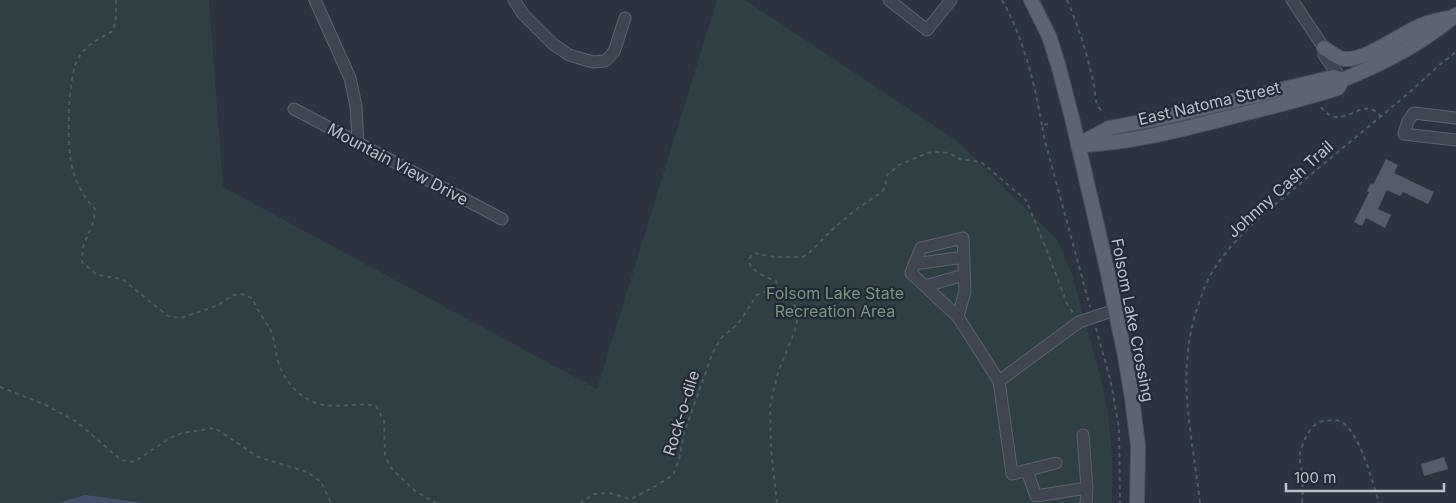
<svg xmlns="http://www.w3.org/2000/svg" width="1456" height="503" viewBox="0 0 1456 503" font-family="Inter,sans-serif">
<rect width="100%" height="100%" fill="#2b3341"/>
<path fill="#2e4043" d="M0,0h209l14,187 374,202 120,-389h28l212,141 100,99 14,31 29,104 7,33 5,46v49h-1112z"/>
<path fill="#44516a" d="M85,495l59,8h-86z"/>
<path fill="#545c6c" d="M1386,159l12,6 -4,8 40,19 -6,12 -25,-12 -3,4 -13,-6 -9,19 13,6 -6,13 -19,-10 -4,8 -8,-4 15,-30 -2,-1 4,-8 2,2z
M1444,457l4,12 -24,7 -3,-12z"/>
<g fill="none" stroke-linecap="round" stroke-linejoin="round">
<g stroke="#5d636f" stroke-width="13">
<path id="minor" d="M315,0l35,78 6,28 2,36
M514,0l9,14 30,30 16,11 24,7 12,-1 9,-9 11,-34
M889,0l38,30 24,-30
M1292,0l32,48v7l18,25
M294,109l208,110
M1456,118l-42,-5 -6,8 -4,13 52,6
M914,264l50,-7
M925,286l39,-11
M958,317l7,-26 -2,-53 -42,10 -10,25 47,44 41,64
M1056,463l-44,11 -13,-93 80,-59 36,-12
M1027,471l9,25 51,-8 -4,-53
M1086,503l1,-15"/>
</g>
<g stroke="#484e5b" stroke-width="16">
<path id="major" d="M1031,0l18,36 9,28 14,54 35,151 18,87 7,42 6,48 -1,57
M1324,48c7,4 13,10 20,11 24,2 59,-28 81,-35 7,-3 15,-4 23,-6
M1078,145l31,-17 52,-10 173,-41 8,3c41,-16 80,-37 114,-65
M1081,145c50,-2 98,-15 146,-27 37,-10 75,-18 111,-30l4,-8"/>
</g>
<path stroke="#4d5d61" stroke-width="2" stroke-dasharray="4 4" stroke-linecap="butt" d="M116,0v18l-3,13c-15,8 -30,15 -37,32 -8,21 -9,76 -5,99 3,17 12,35 24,47l-1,11 -11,27 -1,15 15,13 25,4 46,37 13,2 35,-12 18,-11 8,-1 10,4c5,12 13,22 19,33 4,10 4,20 7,30 6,21 24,40 45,44 18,3 36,-3 53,1l8,15 1,34 6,13 24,23 21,12
M1002,0c22,39 32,82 40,125
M1067,0c12,28 21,56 27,86 2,9 0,18 8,25
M1321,107c21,28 41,-14 59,9
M1048,124l-6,1 3,16 45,166
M1096,328l15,55 8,45 1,75
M0,387l46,18 31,17 44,38 13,2 36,-24 12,-5 33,-5 43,29 49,15 14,10 10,21
M580,503l14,-9 15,-1 22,6 23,-12 19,-12 6,-15 5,-27 29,-81 9,-15 16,-13 19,-29 12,-5 10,-1
M777,503l-6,-53 -1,-44 8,-34 16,-39 4,-16 -5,-18 -13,-10 -4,-8c-10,-3 -38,-16 -22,-28l20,4h29l6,-4 26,-26 23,-19 24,-16 3,-5 2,-12 12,-10 28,-12 8,-1 14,1 11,6 21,3 45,38 19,46 23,60 6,8
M1200,503c-8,-72 -26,-132 0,-203 4,-11 8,-22 14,-31 13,-20 29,-36 46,-52l150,-125 28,-26 18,-14
M1302,503c1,-11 1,-20 0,-31 -1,-6 -3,-13 -2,-19 3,-12 11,-31 24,-32 7,-1 13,-2 19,2 17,11 30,60 36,80"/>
<use href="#minor" stroke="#3f4551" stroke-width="11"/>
<use href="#major" stroke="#5d6471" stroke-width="14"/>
</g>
<g text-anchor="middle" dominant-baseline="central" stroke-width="4.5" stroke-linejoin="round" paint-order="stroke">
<g font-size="16" fill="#bcc1cb" stroke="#232a37">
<text transform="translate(1209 103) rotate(-13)">East Natoma Street</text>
<text transform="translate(398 164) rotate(28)">Mountain View Drive</text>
<text transform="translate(1280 189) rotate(-42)">Johnny Cash Trail</text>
<text transform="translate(1133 320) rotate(79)">Folsom Lake Crossing</text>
<text transform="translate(681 413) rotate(-73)">Rock-o-dile</text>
</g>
<g font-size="16" fill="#769980" stroke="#232a37">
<text x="835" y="293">Folsom Lake State<tspan x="835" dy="18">Recreation Area</tspan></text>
</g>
</g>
<path d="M1286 483v8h158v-8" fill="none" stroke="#bcc1cb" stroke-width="2.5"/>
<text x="1294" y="483" font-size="15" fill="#bcc1cb" stroke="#232a37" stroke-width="4" paint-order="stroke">100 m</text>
</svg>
